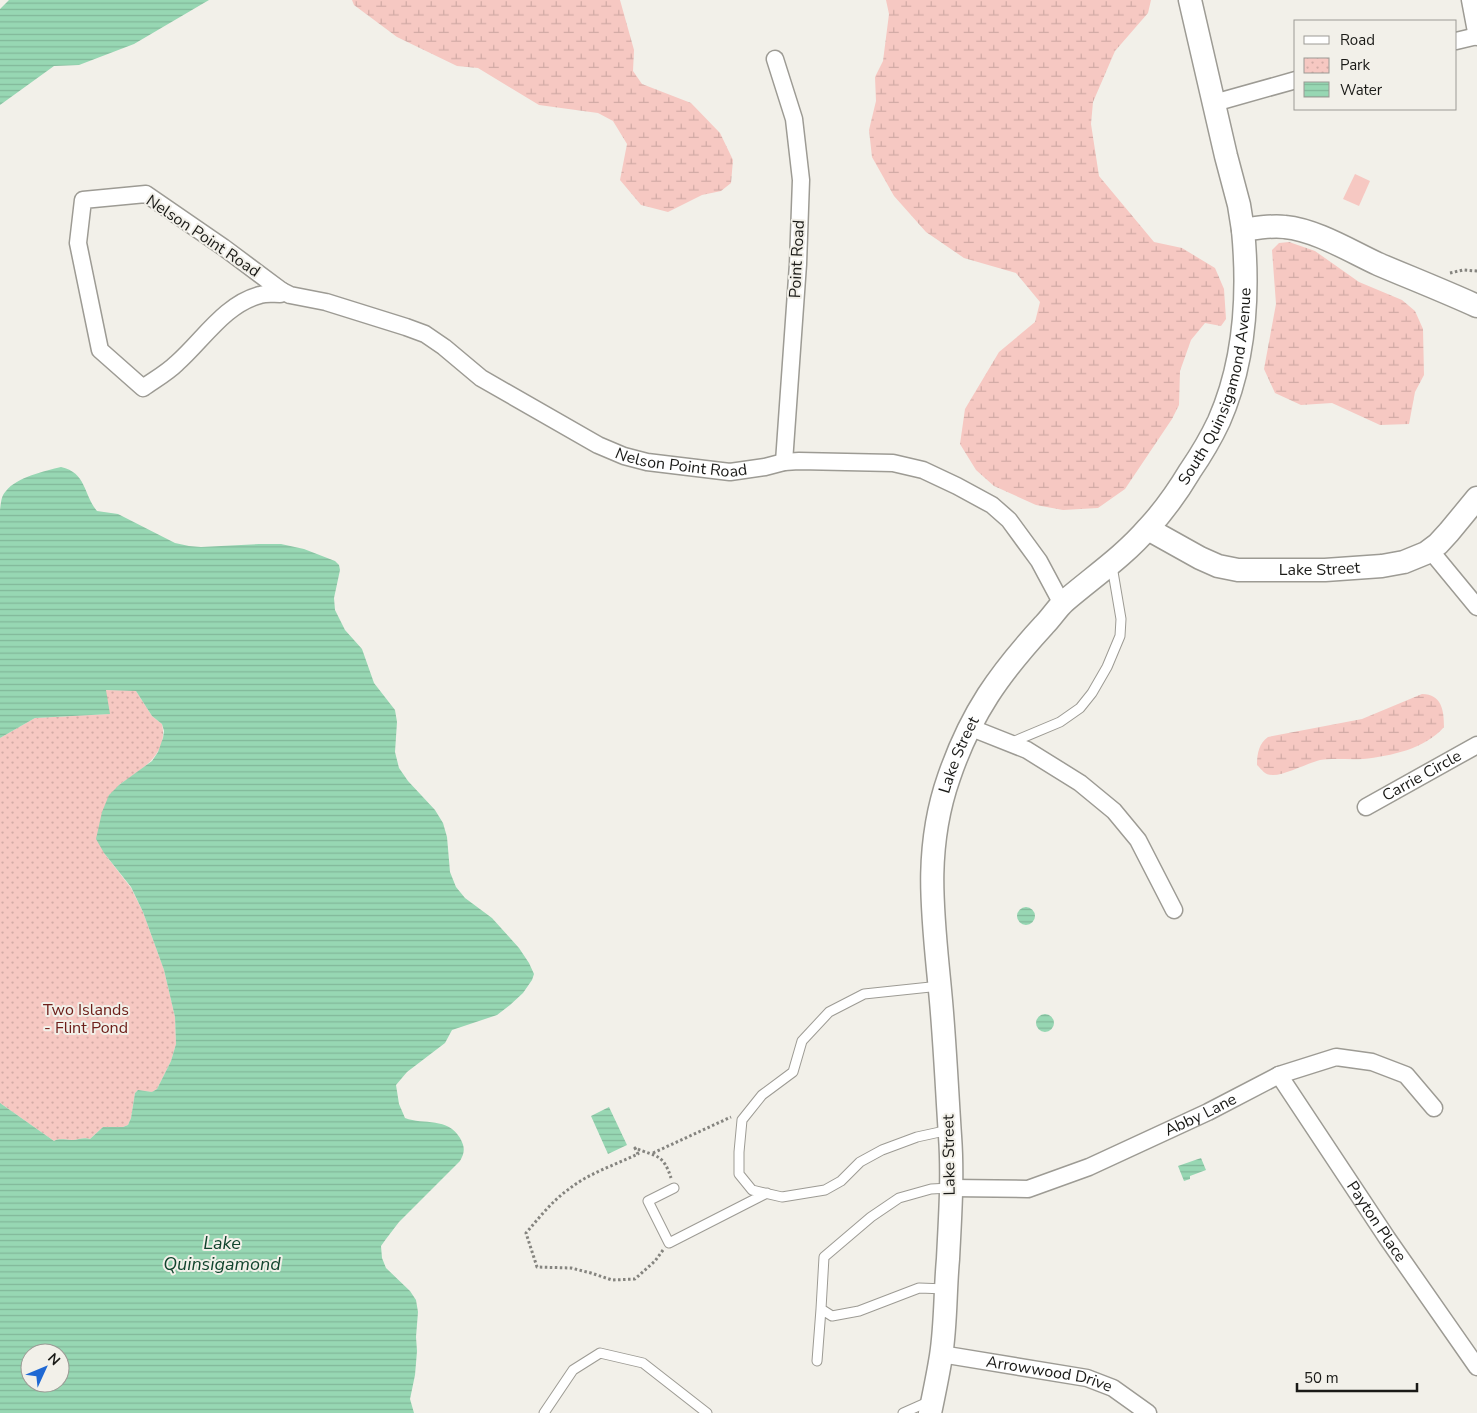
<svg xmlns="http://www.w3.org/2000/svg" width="1477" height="1413" viewBox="0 0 1477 1413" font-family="'Nunito Sans',sans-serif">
<defs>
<pattern id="wetland-marsh" width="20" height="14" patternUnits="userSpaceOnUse" patternTransform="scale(1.25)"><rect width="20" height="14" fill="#f6c8c2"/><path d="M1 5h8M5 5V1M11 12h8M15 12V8" fill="none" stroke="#d2aba6"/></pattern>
<pattern id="park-dots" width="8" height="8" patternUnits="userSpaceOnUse" patternTransform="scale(1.25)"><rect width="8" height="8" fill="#f6c8c2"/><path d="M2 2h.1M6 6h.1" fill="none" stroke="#d2aba6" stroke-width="1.8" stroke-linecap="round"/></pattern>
<pattern id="water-rules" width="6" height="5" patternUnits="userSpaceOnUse" patternTransform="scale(1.25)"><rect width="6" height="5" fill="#97d7b3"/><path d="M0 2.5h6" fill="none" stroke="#82b899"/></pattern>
</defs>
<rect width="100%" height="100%" fill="#f2f0e9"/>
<path fill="#f6c8c2" d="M1355,174l15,7 -11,25 -16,-7z"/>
<path fill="url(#wetland-marsh)" d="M352,0h268l14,50 -1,21 9,13 49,19 29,30 13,27 -2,23 -10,8 -19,4 -34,17 -27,-7 -21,-25 7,-36 -14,-23 -15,-8 -59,-8 -61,-37 -21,-2 -60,-29 -43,-32z
M886,0h265l-3,13 -33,38 -22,51 -2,22 8,52 55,66 28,6 33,20 9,21 2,30 -5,7 -16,-3 -14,17 -11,31 -1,34 -7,14 -47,70 -27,19 -35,2 -27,-5 -42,-19 -18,-16 -16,-26 5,-35 34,-57 36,-30 5,-20 -24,-29 -52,-15 -38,-26 -32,-36 -22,-39 -3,-27 7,-29 -1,-24 8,-16 6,-47z
M1289,242l26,9 44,31 43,18 13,11 8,18 1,46 -9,17 -6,32 -29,1 -48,-22 -31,2 -26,-12 -11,-24 12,-65 -4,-54 7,-7z
M1422,694c20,0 22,17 22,33 -19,22 -53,29 -81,32 -14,1 -29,-1 -43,1 -12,3 -37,16 -48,15 -7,0 -10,-5 -15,-10 0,-11 2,-22 11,-28l94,-18z"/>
<path fill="url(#park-dots)" d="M105,690l31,1 16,25 10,8c7,31 -22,46 -43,61l-15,68 27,35 12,24 21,58 11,47 1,27 -5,17 -14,28 -5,3 -14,-2 -3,3 -4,25 -3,7 -5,2h-20l-13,12c-7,-2 -11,1 -18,1 -7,0 -11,-2 -18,1l-54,-38v-365l35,-20 74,-4z"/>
<path fill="url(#water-rules)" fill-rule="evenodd" d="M9,0h200l-75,44 -55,21 -25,1 -54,39v-96z
M61,467c26,6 22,27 36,44l21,3 57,29 14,3 12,1 58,-3h22l23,5 31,12 4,4 1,5 -6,28 1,12 10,20 17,19 12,34 21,27 2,12 -2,30 4,16 9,13 27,29 8,13 4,14 3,35 6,15 9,11 27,20 27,30 10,15 5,11 -2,6 -9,13 -13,12 -13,10 -45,15 -7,13 -38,29 -11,13 3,19 6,14c19,7 43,-1 55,20 5,9 5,14 0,23l-61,61 -13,17 -5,7 1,12 4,10 24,23 6,9 2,12 -2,25 1,14 -2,24 -5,24 4,14h-414v-310l54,38c6,-3 11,-1 18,-1 7,0 11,-3 18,-1l13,-12h20l5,-2 3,-7 4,-25 3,-3 14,2 5,-3 14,-28 5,-17 -1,-27 -11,-47 -21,-58 -12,-25 -27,-34 -8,-14 6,-27 7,-17 10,-10 33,-24 6,-9 5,-14 1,-7 -2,-7 -10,-8 -16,-25 -30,-1 4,24 -75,4 -35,20v-228c1,-7 1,-14 6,-19 11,-14 39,-20 55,-24zM30,1353h30v30h-30z
M1017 916a9 9 0 1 1 18 0a9 9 0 1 1-18 0Z
M1036 1023a9 9 0 1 1 18 0a9 9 0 1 1-18 0Z
M609,1107l18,38 -19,9 -17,-38z
M1201,1158l5,12 -16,6v3l-6,2 -6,-15z"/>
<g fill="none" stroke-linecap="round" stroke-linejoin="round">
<g stroke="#9d9b94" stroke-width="11">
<path id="service" d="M1010,743l50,-21 20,-14 12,-15 15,-26 13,-31 1,-17 -9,-53
M940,986l-76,8 -35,18 -27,29 -9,31 -31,23 -20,25 -3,32v22l13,16 30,7 43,-7 16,-9 19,-19 22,-12 35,-13 32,-7
M674,1188l-26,13 21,42 98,-50
M946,1289l-27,-1 -60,23 -27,5 -11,-7 3,-52 47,-40 28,-19 32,-9 19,-1
M817,1361l4,-52
M544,1413l29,-43 27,-17 43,10 64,50
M903,1413l27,-12"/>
</g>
<g stroke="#9d9b94" stroke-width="19">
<g id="minor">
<path d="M1470,0l7,37"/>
<path d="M1456,41l21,-5"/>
<path d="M775,59l19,60 7,61 -3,84 -14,198"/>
<path d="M1214,103l82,-23"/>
<path d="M146,194l77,53 59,44 -2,3c-7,0 -14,-1 -20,1 -35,9 -57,45 -83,68 -10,10 -23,17 -34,25l-43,-38 -22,-107 5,-43z"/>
<path id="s1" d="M282,291l8,4 36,7 80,25 19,7 19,13 37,31 117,67 26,11 23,6 83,10 35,-5 19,-5 15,-1 94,2 30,7 34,16 35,19 17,15 30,41 23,43"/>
<path d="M1430,550l47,57"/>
<path d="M969,727l58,23 53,33 34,28 24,29 36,70"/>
<path id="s2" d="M1366,807l111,-62"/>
<path id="s3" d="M1279,1075l108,163 90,129"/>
<path id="s4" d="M951,1188l77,1 61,-22 119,-55 71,-37 57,-18 36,5 34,13 28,33"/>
<path id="s5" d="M941,1354l146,24 26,10 35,25"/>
</g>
</g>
<g stroke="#9d9b94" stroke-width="25">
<g id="secondary">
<path d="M1190,0l36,156 13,49 4,25c14,-2 28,-5 42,-3 31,3 65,24 93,37 33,14 66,27 99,42"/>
<path id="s6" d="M1148,529l52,29 18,8 20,4h87l57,-4 22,-4 22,-9 12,-9 11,-12 28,-34"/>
<path id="s7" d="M930,1413c4,-19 8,-38 11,-57 5,-32 4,-65 7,-97 2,-41 5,-82 2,-123 -3,-45 -5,-90 -9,-135 -7,-79 -19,-147 8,-224 22,-64 50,-103 95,-152 8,-8 13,-17 21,-24 28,-24 59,-45 83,-73 16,-17 30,-37 42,-57 11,-16 21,-33 29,-50 26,-59 30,-128 24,-191"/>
</g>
</g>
<path stroke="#85847f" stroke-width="3" stroke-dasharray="2.5 2.5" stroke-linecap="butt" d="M1450,273l13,-3 14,1
M653,1153l78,-36
M663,1250l-8,11 -20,18 -23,1 -21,-7 -20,-5 -34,-1 -11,-34c13,-15 26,-32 43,-44 20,-16 46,-24 69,-35l-3,-6c21,9 28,5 36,30"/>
<use href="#service" stroke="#fff" stroke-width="9"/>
<use href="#minor" stroke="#fff" stroke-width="16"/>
<use href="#secondary" stroke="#fff" stroke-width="22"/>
</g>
<g text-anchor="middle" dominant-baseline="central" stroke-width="4" stroke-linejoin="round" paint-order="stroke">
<g font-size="16" fill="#1a1a17" stroke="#f2f0e9">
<text transform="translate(203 236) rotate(34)">Nelson Point Road</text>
<text transform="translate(797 259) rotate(-87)">Point Road</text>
<text stroke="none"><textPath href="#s7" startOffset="1124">South Quinsigamond Avenue</textPath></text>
<text stroke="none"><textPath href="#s1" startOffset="442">Nelson Point Road</textPath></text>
<text stroke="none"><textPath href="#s6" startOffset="181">Lake Street</textPath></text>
<text stroke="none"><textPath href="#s7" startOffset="664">Lake Street</textPath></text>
<text stroke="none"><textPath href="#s2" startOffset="64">Carrie Circle</textPath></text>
<text stroke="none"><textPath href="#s4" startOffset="265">Abby Lane</textPath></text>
<text transform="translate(949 1155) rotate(-91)">Lake Street</text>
<text stroke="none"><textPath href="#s3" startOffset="176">Payton Place</textPath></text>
<text stroke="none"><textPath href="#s5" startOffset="110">Arrowwood Drive</textPath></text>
</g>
<g font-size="16" fill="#6e201b" stroke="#f2f0e9">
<text x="86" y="1010">Two Islands<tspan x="86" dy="18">- Flint Pond</tspan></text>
</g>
<g font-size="18" font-style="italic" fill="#11442d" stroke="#f2f0e9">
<text x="222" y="1243">Lake<tspan x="222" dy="21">Quinsigamond</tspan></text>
</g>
</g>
<rect x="1294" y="20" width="162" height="90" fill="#f2f0e9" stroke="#9c9a95"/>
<rect x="1304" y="36" width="25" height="8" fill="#ffffff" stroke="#9c9a95"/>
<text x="1340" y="45" font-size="15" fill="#1a1a17">Road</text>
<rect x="1304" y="58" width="25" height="15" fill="url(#park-dots)" stroke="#9c9a95"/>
<text x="1340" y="70" font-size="15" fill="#1a1a17">Park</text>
<rect x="1304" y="82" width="25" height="15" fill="url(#water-rules)" stroke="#9c9a95"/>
<text x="1340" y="95" font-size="15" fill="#1a1a17">Water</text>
<g transform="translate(45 1368) rotate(46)"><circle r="24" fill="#f2f0e9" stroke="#9c9a95"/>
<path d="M0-4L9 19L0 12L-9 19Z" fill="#1f68d3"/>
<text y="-8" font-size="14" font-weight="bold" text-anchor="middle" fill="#1a1a17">N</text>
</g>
<path d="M1297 1383v8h120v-8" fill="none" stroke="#1a1a17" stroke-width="2.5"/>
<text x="1304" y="1383" font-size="15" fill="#1a1a17" stroke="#f2f0e9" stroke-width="4" paint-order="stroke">50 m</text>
</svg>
